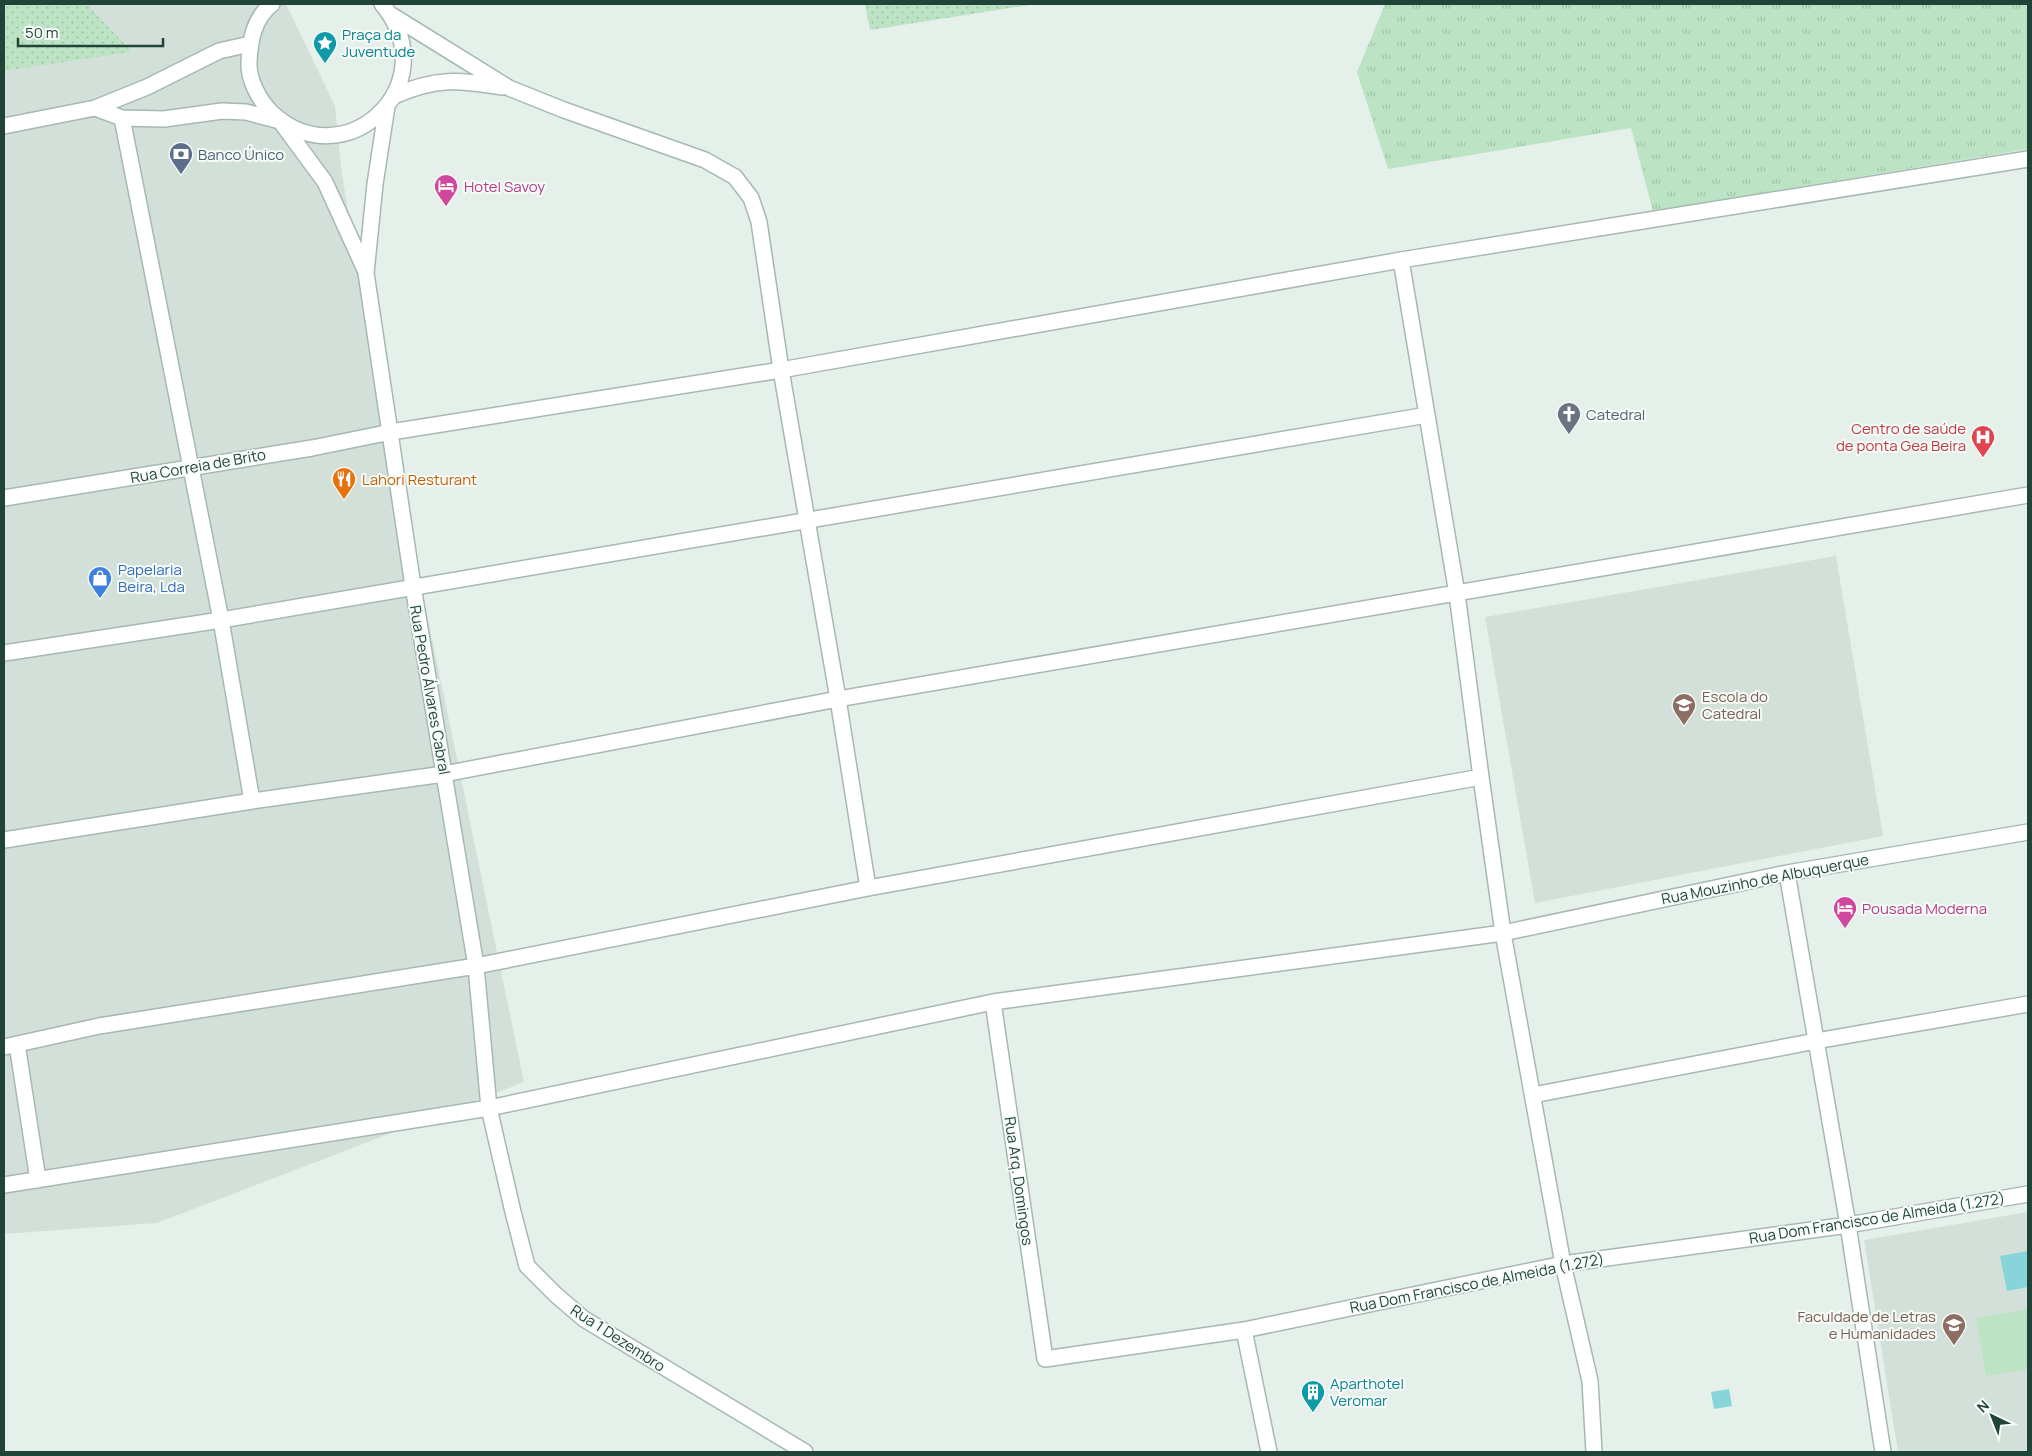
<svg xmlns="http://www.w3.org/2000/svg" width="2032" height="1456" viewBox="0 0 2032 1456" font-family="Manrope,sans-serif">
<defs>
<pattern id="grass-tufts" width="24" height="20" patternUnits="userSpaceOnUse" patternTransform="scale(1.25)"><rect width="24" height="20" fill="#bce3c3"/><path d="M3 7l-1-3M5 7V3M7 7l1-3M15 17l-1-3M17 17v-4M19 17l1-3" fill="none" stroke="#a1c4a8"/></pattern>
<pattern id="park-dots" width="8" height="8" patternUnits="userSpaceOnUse" patternTransform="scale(1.25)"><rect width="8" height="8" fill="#bce3c3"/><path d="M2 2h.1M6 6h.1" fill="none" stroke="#a1c4a8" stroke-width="1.8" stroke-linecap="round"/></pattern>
</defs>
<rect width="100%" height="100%" fill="#e5f0ea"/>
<path fill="#d3e0d9" d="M87,4h199l49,102 7,68 21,132 161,776 -367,141 -153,11v-1163l128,-19z
M1836,556l47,280 -348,67 -50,-286z
M2028,1212v240h-130l-34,-212z"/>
<path fill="url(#grass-tufts)" d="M1385,4h643v145l-375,62 -22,-83 -243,41 -31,-97z"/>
<path fill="url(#park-dots)" d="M4,4h83l45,48 -128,19z
M865,4h171l-166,26z"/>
<path fill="#bce3c3" d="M2028,1309v60l-42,7 -10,-58z"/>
<path fill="#87d5da" d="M2028,1251v36l-21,4 -7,-35z
M1729,1389l3,17 -18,3 -3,-17z"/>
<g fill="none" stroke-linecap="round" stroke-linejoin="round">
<g stroke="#a6b9b1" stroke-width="18">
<path id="minor" d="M95,108l27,10 42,1 58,-8 24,1 34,9
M122,118l99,502 31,181
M4,126l91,-18 52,-21 72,-36 31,-7
M1401,260l56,334 24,183 22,156 60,331 27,117 4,71
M4,498l308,-50 79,-16 390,-62 57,329 30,189
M4,653l217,-33 1206,-205
M4,840l248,-39 192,-27 32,192 13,142 24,104 14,54 29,29 28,24 221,133
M1787,873l61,352 35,227
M993,1002l52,357 199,-29 319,-66 285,-39 180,-31
M17,1044l21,136
M4,1047l95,-21 377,-60 392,-78 613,-111
M1533,1095l283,-54 212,-37
M4,1185l485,-77 504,-106 510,-69 284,-60 241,-41
M1244,1330l25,122"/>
</g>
<g stroke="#a6b9b1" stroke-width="18">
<path id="tertiary" d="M272,4c-18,14 -22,36 -23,58 -1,17 10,38 22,50 72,69 178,-27 111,-108
M393,16l116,72 55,22 141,50 30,17 16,21 8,24 22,148 620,-110 627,-101
M394,96c43,-19 64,-16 109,-9
M387,106l-12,78 -9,89 47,313 31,188 394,-75 1190,-204
M283,125l42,57 41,90"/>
</g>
<use href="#minor" stroke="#fff" stroke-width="15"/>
<use href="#tertiary" stroke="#fff" stroke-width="15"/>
</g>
<defs>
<g id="sight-pin" transform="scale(1.25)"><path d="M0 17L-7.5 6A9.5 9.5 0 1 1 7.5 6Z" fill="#0f9aa8" stroke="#f6fbf8"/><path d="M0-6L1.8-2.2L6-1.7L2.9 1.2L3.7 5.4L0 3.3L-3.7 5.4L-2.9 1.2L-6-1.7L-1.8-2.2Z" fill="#fff"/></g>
<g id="bank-pin" transform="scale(1.25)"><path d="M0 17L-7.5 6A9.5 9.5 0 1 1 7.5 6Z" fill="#5c6f8a" stroke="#f6fbf8"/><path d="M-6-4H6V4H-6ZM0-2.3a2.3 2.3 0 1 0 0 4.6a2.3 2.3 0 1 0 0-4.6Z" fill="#fff"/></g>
<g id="hotel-pin" transform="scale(1.25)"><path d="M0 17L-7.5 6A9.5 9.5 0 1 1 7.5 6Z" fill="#d1479c" stroke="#f6fbf8"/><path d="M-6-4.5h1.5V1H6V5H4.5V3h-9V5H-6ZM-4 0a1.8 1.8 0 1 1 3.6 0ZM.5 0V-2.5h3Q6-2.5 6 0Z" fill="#fff"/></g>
<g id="church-pin" transform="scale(1.25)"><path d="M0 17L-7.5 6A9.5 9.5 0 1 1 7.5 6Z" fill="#6b7280" stroke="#f6fbf8"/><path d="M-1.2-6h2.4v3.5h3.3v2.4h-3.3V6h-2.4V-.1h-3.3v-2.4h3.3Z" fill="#fff"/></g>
<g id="hospital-pin" transform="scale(1.25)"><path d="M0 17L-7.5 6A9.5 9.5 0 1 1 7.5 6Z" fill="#e0444e" stroke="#f6fbf8"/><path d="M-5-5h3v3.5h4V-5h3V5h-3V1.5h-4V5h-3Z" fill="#fff"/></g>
<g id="restaurant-pin" transform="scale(1.25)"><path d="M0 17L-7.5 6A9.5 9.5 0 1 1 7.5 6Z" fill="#e8710a" stroke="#f6fbf8"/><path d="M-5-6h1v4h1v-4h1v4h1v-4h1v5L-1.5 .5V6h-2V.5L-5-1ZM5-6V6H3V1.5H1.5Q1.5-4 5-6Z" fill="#fff"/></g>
<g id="shop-pin" transform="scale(1.25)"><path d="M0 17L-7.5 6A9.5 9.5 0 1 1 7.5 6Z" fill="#3f7fe0" stroke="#f6fbf8"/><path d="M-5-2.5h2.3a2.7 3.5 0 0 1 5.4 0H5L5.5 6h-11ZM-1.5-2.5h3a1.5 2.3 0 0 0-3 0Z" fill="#fff"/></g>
<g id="school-pin" transform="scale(1.25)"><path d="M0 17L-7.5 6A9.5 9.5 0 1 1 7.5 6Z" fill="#8d6e63" stroke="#f6fbf8"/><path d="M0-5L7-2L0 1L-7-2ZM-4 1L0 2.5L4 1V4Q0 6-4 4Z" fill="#fff"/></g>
<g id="university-pin" transform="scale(1.25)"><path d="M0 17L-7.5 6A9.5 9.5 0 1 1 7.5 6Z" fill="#8d6e63" stroke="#f6fbf8"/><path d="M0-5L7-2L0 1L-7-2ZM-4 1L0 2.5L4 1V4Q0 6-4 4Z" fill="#fff"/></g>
<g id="building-pin" transform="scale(1.25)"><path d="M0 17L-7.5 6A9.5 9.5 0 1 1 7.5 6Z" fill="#0f9aa8" stroke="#f6fbf8"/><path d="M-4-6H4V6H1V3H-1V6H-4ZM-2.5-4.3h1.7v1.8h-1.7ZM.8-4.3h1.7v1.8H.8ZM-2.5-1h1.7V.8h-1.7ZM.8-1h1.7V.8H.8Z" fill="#fff"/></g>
</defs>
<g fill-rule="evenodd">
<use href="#sight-pin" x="325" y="43"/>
<use href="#bank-pin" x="181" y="154"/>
<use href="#hotel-pin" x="446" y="186"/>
<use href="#church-pin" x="1569" y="414"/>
<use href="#hospital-pin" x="1983" y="437"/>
<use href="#restaurant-pin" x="344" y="479"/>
<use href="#shop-pin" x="100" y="578"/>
<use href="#school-pin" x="1684" y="705"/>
<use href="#hotel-pin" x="1845" y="908"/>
<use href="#university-pin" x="1954" y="1325"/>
<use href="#building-pin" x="1313" y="1392"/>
</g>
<g text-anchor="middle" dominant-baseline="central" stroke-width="4" stroke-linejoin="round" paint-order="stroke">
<g font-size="15" fill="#0d838f" stroke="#f6fbf8" text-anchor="start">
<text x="342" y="34">Praça da<tspan x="342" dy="17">Juventude</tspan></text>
<text x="1330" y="1383">Aparthotel<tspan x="1330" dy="17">Veromar</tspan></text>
</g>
<g font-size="15" fill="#4e5e75" stroke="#f6fbf8" text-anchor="start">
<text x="198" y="154">Banco Único</text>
</g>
<g font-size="15" fill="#b23c85" stroke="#f6fbf8" text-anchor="start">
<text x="464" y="186">Hotel Savoy</text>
<text x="1862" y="908">Pousada Moderna</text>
</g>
<g font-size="15" fill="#5b616d" stroke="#f6fbf8" text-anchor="start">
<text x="1586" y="414">Catedral</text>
</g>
<g font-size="15" fill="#be3a42" stroke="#f6fbf8" text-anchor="end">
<text x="1966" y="428">Centro de saúde<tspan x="1966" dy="17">de ponta Gea Beira</tspan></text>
</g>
<g font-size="15" fill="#214438" stroke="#f6fbf8">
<text transform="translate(198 466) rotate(-10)">Rua Correia de Brito</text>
<text transform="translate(430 690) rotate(80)">Rua Pedro Álvares Cabral</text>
<text transform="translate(1765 879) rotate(-11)">Rua Mouzinho de Albuquerque</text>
<text transform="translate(1019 1181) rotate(82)">Rua Arq. Domingos</text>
<text transform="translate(1877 1218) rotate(-9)">Rua Dom Francisco de Almeida (1.272)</text>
<text transform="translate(1477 1283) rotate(-11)">Rua Dom Francisco de Almeida (1.272)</text>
<text transform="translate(618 1338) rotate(33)">Rua 1 Dezembro</text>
</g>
<g font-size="15" fill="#c56008" stroke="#f6fbf8" text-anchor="start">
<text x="362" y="479">Lahori Resturant</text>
</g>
<g font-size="15" fill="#366cbe" stroke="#f6fbf8" text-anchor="start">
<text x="118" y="569">Papelaria<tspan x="118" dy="17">Beira, Lda</tspan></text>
</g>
<g font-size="15" fill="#785e54" stroke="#f6fbf8" text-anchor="start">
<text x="1702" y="696">Escola do<tspan x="1702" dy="17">Catedral</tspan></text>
<text x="1936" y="1316" text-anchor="end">Faculdade de Letras<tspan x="1936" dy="17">e Humanidades</tspan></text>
</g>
</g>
<rect width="2032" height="1456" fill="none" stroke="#214438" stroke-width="10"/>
<g transform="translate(1992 1416) rotate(317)" stroke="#f6fbf8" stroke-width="4" paint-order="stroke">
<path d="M0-4L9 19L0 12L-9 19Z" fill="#214438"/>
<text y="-8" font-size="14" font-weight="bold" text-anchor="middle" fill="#214438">N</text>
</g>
<path d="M18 38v8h145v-8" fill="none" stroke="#214438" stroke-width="2.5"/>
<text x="25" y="38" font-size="15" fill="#214438" stroke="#f6fbf8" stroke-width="4" paint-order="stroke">50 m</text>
</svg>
